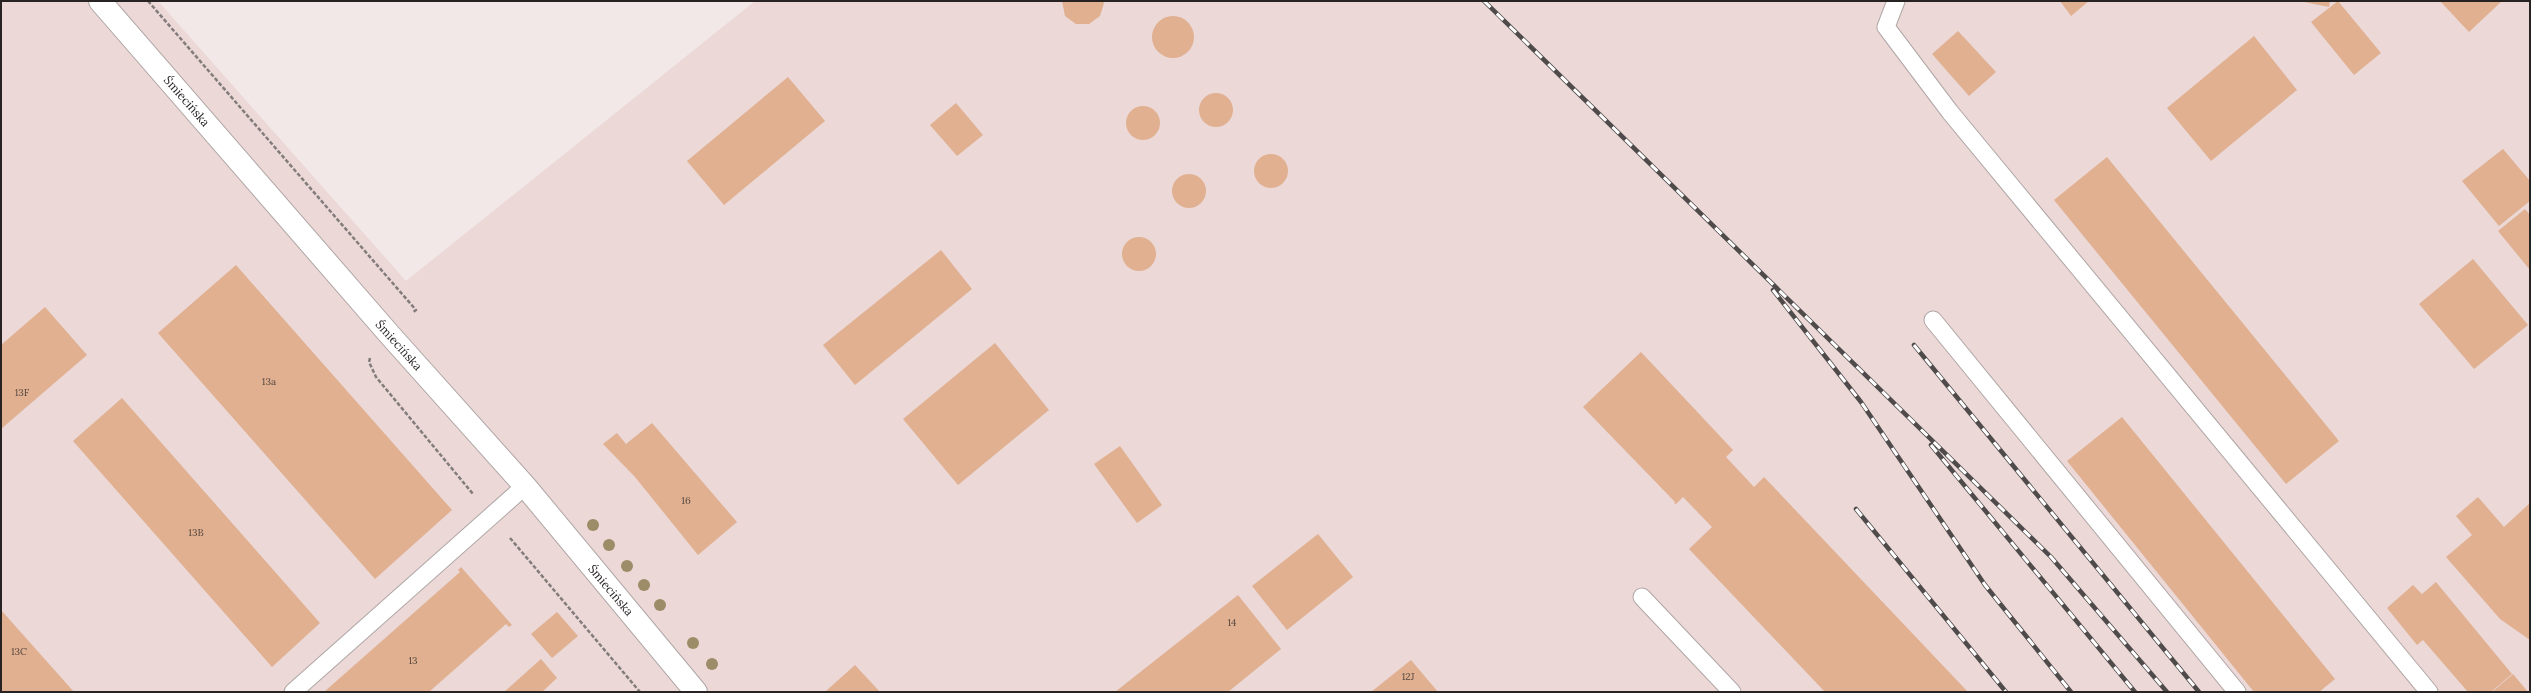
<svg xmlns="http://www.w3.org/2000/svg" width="2531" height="693" viewBox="0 0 2531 693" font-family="Lora,serif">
<rect width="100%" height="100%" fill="#f2e8e8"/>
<path fill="#ebd8d7" d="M1,1h157l248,280 349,-280h1775v691h-2529z"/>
<path fill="#e0b090" d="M1062,1h41l1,2 -4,13 -11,8h-13l-11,-8z
M2060,1h29l-18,15z
M2299,1h31l-1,6z
M2338,1l43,52 -27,22 -43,-53z
M2440,1h62l-33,31z
M1152 37a21 21 0 1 1 42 0a21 21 0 1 1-42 0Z
M1958,31l38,41 -27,24 -37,-42z
M2254,36l43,54 -86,71 -44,-53z
M788,77l37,44 -101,84 -37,-44z
M1199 110a17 17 0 1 1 34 0a17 17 0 1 1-34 0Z
M956,103l27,32 -26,21 -27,-31z
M1126 123a17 17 0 1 1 34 0a17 17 0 1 1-34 0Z
M2503,149l27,32v20l-31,25 -37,-45z
M1254 171a17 17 0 1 1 34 0a17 17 0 1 1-34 0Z
M2107,157l232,284 -53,43 -232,-284z
M1172 191a17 17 0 1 1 34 0a17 17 0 1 1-34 0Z
M2525,209l5,6v55l-32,-39z
M1122 254a17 17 0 1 1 34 0a17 17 0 1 1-34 0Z
M941,250l31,39 -117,96 -32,-40z
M2473,259l55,66 -54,44 -55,-65z
M236,265l216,245 -77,69 -217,-246z
M45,307l42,48 -86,74v-84z
M995,343l54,67 -91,75 -55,-66z
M1641,352l92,98 -7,7 28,30 10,-10 204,215h-143l-136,-143 23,-22 -29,-30 -7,7 -2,-1 1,-1 -92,-95z
M122,398l198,225 -48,44 -199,-226z
M2122,417l213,262 -16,13h-65l-187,-231z
M652,423l85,99 -39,33 -63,-78 -32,-33 14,-11 9,11z
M1120,446l42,59 -25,18 -43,-59z
M2478,497l26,30 26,-24v137l-30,-21 -54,-62 26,-22 -16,-19z
M1318,534l35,43 -66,53 -35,-44z
M461,567l51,58 -3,2 -3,-3 -77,68h-105l136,-120 -2,-2z
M2436,582l76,92 -21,18h-23l-45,-52 -6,5 -30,-37 26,-23 9,9z
M1238,595l43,54 -53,43h-113z
M1,610l73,82h-73z
M557,612l21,24 -26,22 -21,-24z
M541,659l16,19 -15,14h-38z
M1411,660l27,32h-67z
M855,665l25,27h-53l-1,-1z
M2513,674l15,18h-36z"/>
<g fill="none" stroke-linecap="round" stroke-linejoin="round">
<g stroke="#afa6a5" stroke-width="19">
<path id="service" d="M1896,1l-10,26 64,85 479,580
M1933,320l304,372
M1642,597l90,95
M293,692l232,-206"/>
</g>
<g stroke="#afa6a5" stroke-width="24">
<path id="minor" d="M100,1l289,333 136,152 171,206"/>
</g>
<path stroke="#837c7c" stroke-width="2.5" stroke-dasharray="4 2" stroke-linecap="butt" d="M148,1l268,309 -4,3
M370,358l-1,4 7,15 97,117
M510,538l130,154"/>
<use href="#service" stroke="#fff" stroke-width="17"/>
<use href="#minor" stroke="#fff" stroke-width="22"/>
<g stroke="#504b4b" stroke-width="4.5">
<path id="rail" d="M1484,1l567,556 116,135
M1773,290l88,112 124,183 86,107
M1914,345l285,347
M1931,445l204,247
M1856,509l150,183"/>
</g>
<use href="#rail" stroke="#fff" stroke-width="3" stroke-dasharray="9" stroke-linecap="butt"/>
</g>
<g fill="#9c8c68">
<circle cx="593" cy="525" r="6"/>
<circle cx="609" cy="545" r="6"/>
<circle cx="627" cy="566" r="6"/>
<circle cx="644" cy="585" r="6"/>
<circle cx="660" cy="605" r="6"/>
<circle cx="693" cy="643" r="6"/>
<circle cx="712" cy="664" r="6"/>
</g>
<g text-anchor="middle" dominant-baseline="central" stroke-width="3" stroke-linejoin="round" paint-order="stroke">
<g font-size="10" fill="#55463e">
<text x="269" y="381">13a</text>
<text x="22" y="392">13F</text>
<text x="686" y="500">16</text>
<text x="196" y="532">13B</text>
<text x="1232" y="622">14</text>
<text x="19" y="651">13C</text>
<text x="413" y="660">13</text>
<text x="1408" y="676">12J</text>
</g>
<g font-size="12" fill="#272323" stroke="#fff">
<text transform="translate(187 101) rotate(49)">Śmiecińska</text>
<text transform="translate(399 345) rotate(48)">Śmiecińska</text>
<text transform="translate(611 590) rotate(50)">Śmiecińska</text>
</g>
</g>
<rect width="2531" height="693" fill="none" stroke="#272323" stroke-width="4"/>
</svg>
